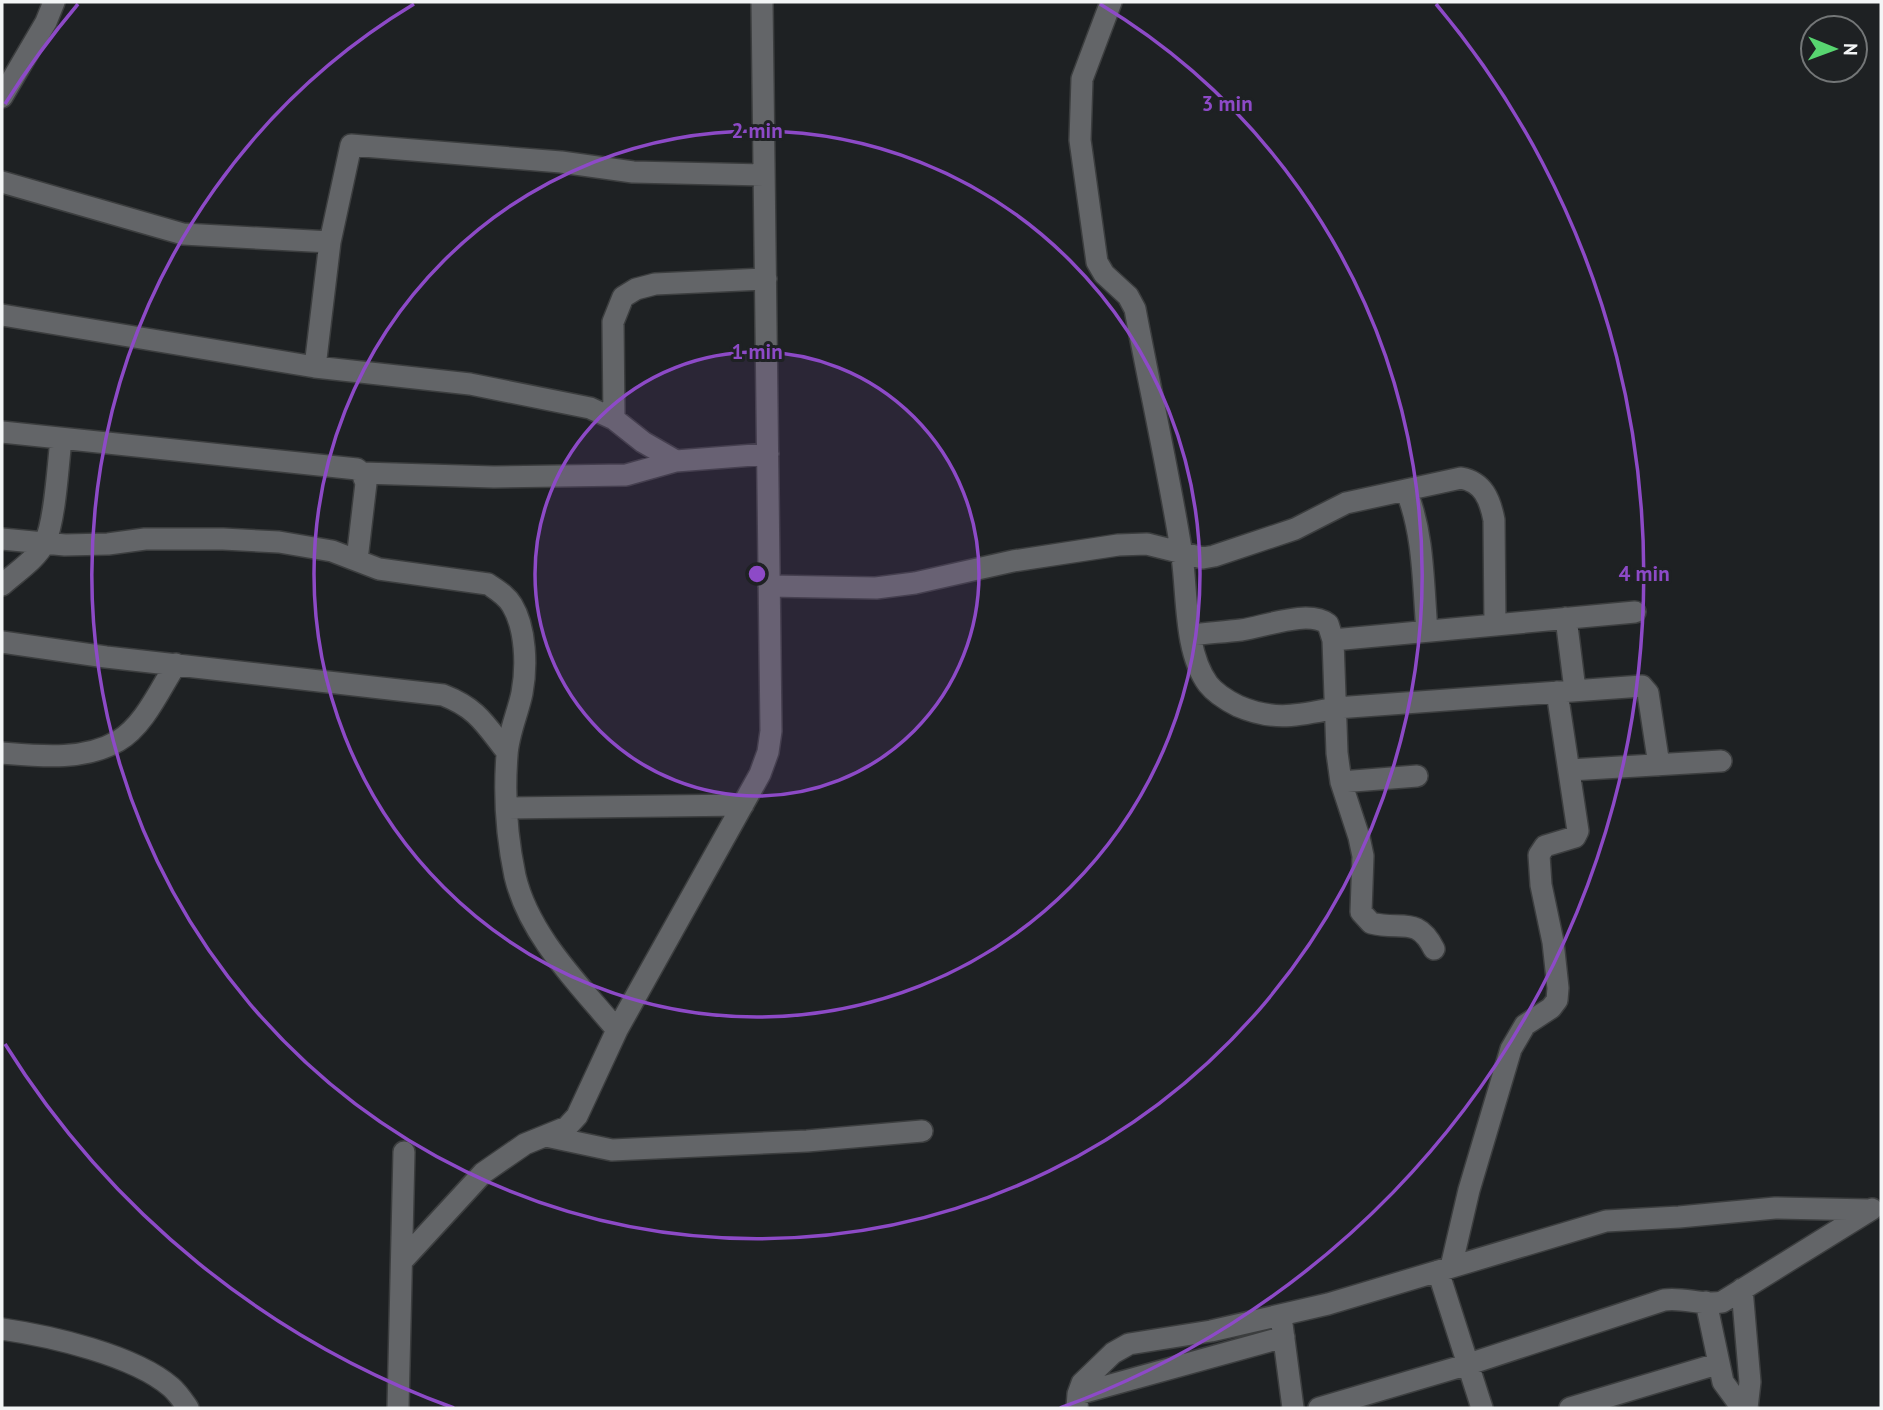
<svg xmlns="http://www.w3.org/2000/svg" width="1883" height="1410" viewBox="0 0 1883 1410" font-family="'PT Sans',sans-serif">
<rect width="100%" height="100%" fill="#1e2123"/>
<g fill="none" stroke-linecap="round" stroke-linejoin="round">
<g stroke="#3c3e3f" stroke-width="24">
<path id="minor" d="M1111,2l-29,77 -2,61 17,122 7,12 24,22 7,13c15,80 33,160 46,240 7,41 2,101 27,135 7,9 20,17 30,22 37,16 61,9 98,2l306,-22 6,7 11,72
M2,97l44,-75 8,-20
M2,182l181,52 147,8
M2,315l313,52 155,17 120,24 24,11 29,23 33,19
M315,367l15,-125 21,-97 210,17 72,10 131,3
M614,419l-1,-97 10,-25 13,-8 19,-5 111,-5
M2,432l355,37 5,4 4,10 -9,77
M362,473l132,4 132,-2 50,-14 92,-7
M1406,490c18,44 17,94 21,141
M2,539l63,6 43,-1 37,-5h78l56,3 53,9 47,18 109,15c9,6 18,11 24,21 14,23 15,62 10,88 -4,20 -14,41 -15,62 -3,39 0,83 8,121 14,60 64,108 102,154
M2,585c13,-12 35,-26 43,-43 10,-21 13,-77 16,-103
M769,586l107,2 39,-5 98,-22 105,-16 29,-1 56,14 11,-2 81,-27 51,-26 115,-25c22,4 29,21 33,42l1,105
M1566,618l9,72
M1191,635c16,-2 33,-3 50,-5 23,-3 67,-21 87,-6l5,16 4,113 4,29 18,55 4,19 -2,56 10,11c30,8 46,-8 63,26
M1333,640l302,-28
M2,642l104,15 337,38c34,13 42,29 64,57
M2,753c37,3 82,8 116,-12 26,-15 42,-52 58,-77
M1570,770l151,-9
M1341,782l76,-6
M508,808l235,-3
M546,1136l66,14 195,-9 115,-10
M402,1261l81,-88 42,-29 42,-17 10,-11 40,-86 143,-256 8,-22 3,-21 -9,-729
M1451,1267l18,-77 42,-141 14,-24 26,-17 6,-8 1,-12 -5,-46 -12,-57 -2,-30 6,-9 30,-9 3,-6 -21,-139
M1438,1271l44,137
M1742,1289l8,93 -3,26
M1706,1302l17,80 19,26
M1282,1324l11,84
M2,1329c48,7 132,26 169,58 7,6 12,14 17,21
M1078,1394l206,-57
M398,1408l6,-256
M1077,1408l1,-14 4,-11 31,-30 16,-9 82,-13 117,-27 278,-83 73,-4 96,-9 94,2
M1319,1408l150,-44 195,-64c20,-3 39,6 58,2l150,-93
M1570,1408l147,-44"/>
</g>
<use href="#minor" stroke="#636568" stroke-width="21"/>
</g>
<circle cx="757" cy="574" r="222" fill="#8d4ac7" fill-opacity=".12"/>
<g fill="none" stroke="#8d4ac7" stroke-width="3.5">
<circle cx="757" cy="574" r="222"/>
<circle cx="757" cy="574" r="443"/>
<path d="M1100 4A665 665 0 1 1 414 4"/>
<path d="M454 1408A887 887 0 0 1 5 1044M5 104A887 887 0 0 1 78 4M1436 4A887 887 0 0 1 1060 1408"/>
</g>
<circle cx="757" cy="574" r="10" fill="#8d4ac7" stroke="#1e2123" stroke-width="3.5"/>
<g font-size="21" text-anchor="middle" font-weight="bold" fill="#8d4ac7" stroke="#1e2123" stroke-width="6" stroke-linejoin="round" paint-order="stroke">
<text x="1227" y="111">3 min</text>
<text x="757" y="138">2 min</text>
<text x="757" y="359">1 min</text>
<text x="1644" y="581">4 min</text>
</g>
<rect width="1883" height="1410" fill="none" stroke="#f3f5f6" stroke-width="7"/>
<g transform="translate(1834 49) rotate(91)"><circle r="33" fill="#1e2123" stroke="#737677" stroke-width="2"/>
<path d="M0-5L12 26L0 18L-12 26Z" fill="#58d570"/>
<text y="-10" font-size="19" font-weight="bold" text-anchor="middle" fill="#f3f5f6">N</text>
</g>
</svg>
